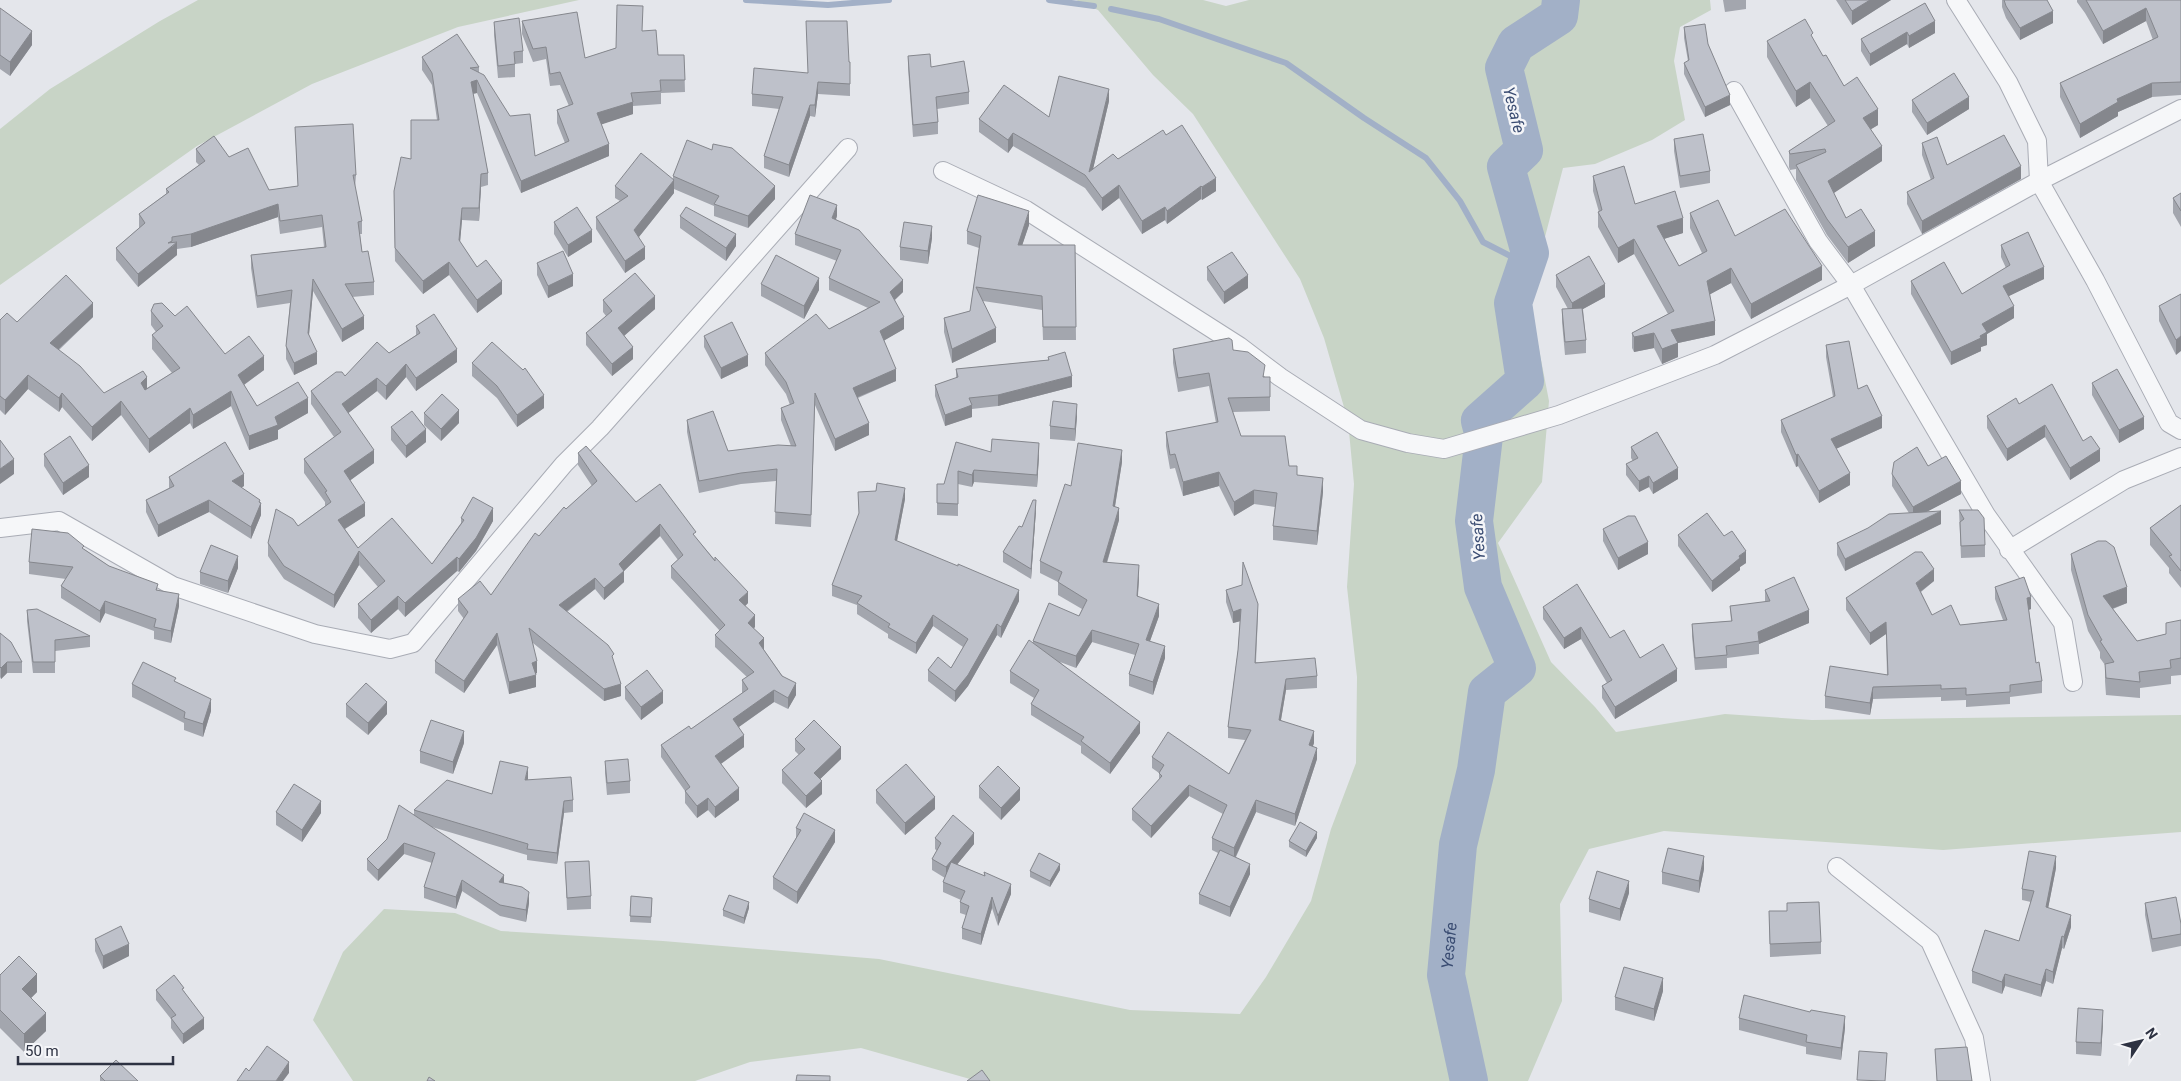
<svg xmlns="http://www.w3.org/2000/svg" width="2181" height="1081" viewBox="0 0 2181 1081" font-family="Roboto,sans-serif">
<rect width="100%" height="100%" fill="#e4e6eb"/>
<path fill="#c8d4c6" d="M198,0h381l-121,27 -146,57 -115,62 -197,139v-156l50,-40 110,-68z
M1076,0h127l23,6 23,-6h461l1,10 -31,17 -6,34 11,59 -33,20 -57,24 -32,4 -34,130 20,103 -7,81 -44,61 53,119 44,45 21,25 109,-18 87,6 369,-5v117l-238,18 -279,-19 -75,18 -29,55 2,97 -34,80h-551l-116,-33 -111,14 -55,19h-342l-40,-61 30,-68 41,-43 71,4 46,18 162,10 216,18 251,51 110,4 26,-37 45,-76 20,-72 25,-66 1,-86 -10,-90 7,-103 -6,-63 -24,-83 -24,-59 -107,-165 -40,-39 -55,-65z"/>
<g fill="none" stroke-linecap="round" stroke-linejoin="round">
<path stroke="#a2b0c7" stroke-width="6" d="M746,0l82,5 61,-5
M1049,0l45,6
M1111,9l48,10 127,44 78,55 62,40 34,43 23,41 43,22"/>
<path stroke="#a2b0c7" stroke-width="38" id="s1" d="M1469,1081l-23,-106 12,-130 18,-75 11,-78 30,-24 -34,-81 -9,-66 10,-85 -4,-15 45,-40 -12,-78 17,-50 -24,-86 18,-17 -20,-82 12,-24 43,-28 2,-16"/>
<g stroke="#a9acb5" stroke-width="20">
<path id="street" d="M1956,0l52,82 29,59 2,40 56,99 74,143 12,7
M1734,91l84,150 33,44 135,230 77,108 10,59
M943,171l83,39 213,136 41,31 81,53 47,13 36,6 115,-34 156,-60 136,-70 188,-104 142,-72
M0,528l59,-7 114,65 142,48 75,15 23,-6 151,-179 36,-36 248,-280
M2009,550l115,-70 57,-23
M1837,867l93,74 44,97 7,43"/>
</g>
<use href="#street" stroke="#f6f7f9" stroke-width="18"/>
</g>
<path fill="#a3a6ae" d="M1723,0h23v9l-21,3z
M1836,0h55l-39,25z
M2002,0h45l6,23 -33,17 -14,-22 -4,-11z
M2077,0h104v95l-29,2 -34,15v4l-38,22 -20,-41v-14l93,-43 -7,-19 -43,23 -18,-31 -8,-11z
M1925,3l10,30 -26,15 -2,-4 -37,22 -9,-15v-12z
M0,8l32,37 -22,31 -10,-7z
M522,21l63,37 31,-10 26,-17 16,24h26l1,37 -24,1v11l-28,2v8l-32,10 8,32 -88,37 -44,-100 -4,1 15,79v12l-7,2 -2,34 -17,-1 -2,22 17,25 25,27 -25,19 -28,-38 -26,19 -28,-33 -1,-70 17,-32 26,-39 -5,-35 -10,-15v-13l57,10v6l31,43 25,40 30,-13 -8,-20v-13l12,-4 -9,-21 -10,1 -4,-27 -13,3 -11,-28z
M494,22l29,29v12l-8,1v13l-17,1 -4,-43z
M1684,27l24,17 22,61 -25,12 -21,-43v-11l4,-2 -4,-23z
M1813,40l10,16 21,30 34,39 -7,4 11,32 -49,32 13,25 29,28 -27,17 -21,-28 -31,-55v-11l-6,1 -1,-3v-16l39,-25 -18,-28 -14,9 -29,-50v-16z
M908,56l23,11 38,25v12l-32,5 1,13v12l-25,3 -5,-69z
M849,62l1,12v22l-32,-2 -3,23 -5,-1 -21,61 -25,-9v-12l15,-47 -27,-3v-12l55,-21z
M1912,100l57,9 -42,26 -15,-23z
M1109,101l-16,68 25,-10 48,-24 50,56 -14,9 -1,-1 -34,25 -2,-4 -23,14 -23,-36 -17,13 -17,-23 -72,-42 -5,7 -29,-21v-13l70,-2z
M295,127l61,48 -1,13 7,33v13h-2l2,18 12,30v13l-22,2 12,32 -22,13 -29,-51 -4,44 8,29 -23,11 -8,-16v-13l4,-43 -33,5 -6,-40v-13l73,-8 -2,-20 -42,7 -2,-17 -87,30 -14,2v6l-39,32 -22,-27v-12l23,-20v-14l27,-20v-5l33,-24 -3,-3v-13l33,8 40,33 29,-4z
M1674,139l36,32v12l-30,5 -6,-37z
M1922,143l25,22 74,14 -99,55 -15,-30v-12l24,-12 -9,-25z
M673,176l102,23 -27,29 -34,-12v-10l-40,-17v4l-35,44 6,22 -20,14 -29,-44v-12l24,-16 -5,-3v-12l58,-7z
M1593,176l42,28 48,29 -19,6 15,27 23,-13 -12,-25v-15l132,67 -71,39 -20,-36 -21,11 5,41 -37,8v14l-16,7 -8,-16 -20,4 -2,-4v-15l36,-19 -34,-60 -16,9 -20,-36v-15h1l-6,-21z
M2181,193v34l-8,-14v-15z
M680,216l56,30 -10,15 -46,-33z
M837,216l-1,3 67,73 -8,8 9,29 -20,11 12,41 -38,17 11,37 -34,16 -20,-46 -4,122 -36,-3 1,-43 -35,3 -42,9 -12,-61v-12l41,31 63,-5 -10,-26v-12l9,-3 -4,-11 -21,-29v-12l64,-24 39,-21 -39,-18v-12l8,-17 -42,-16v-11z
M554,222l38,20 -24,15 -14,-23z
M1029,225l-7,20h53l1,95h-33l-1,-30 -59,-9 13,41 -44,21 -8,-31v-14l26,-7 9,-63 -12,-4v-13z
M932,238l-4,26 -28,-4v-13z
M2001,245l43,34 -36,17 6,22 -27,16v11l-6,2v4l-30,14 -40,-71v-13l51,13 44,-26 -5,-11z
M537,263l36,23 -25,12 -11,-23z
M1207,267l41,21 -24,16 -17,-24z
M1556,275l49,22 -22,12 3,31v13l-21,2 -3,-33v-13h6l-12,-22z
M761,284l58,6 -15,29 -43,-23z
M2181,294l-5,61 -17,-34v-15z
M603,300l52,9 -31,27 9,23 -21,17 -26,-31v-12l20,-17 -3,-4z
M151,311l24,5 50,38 39,16 -20,15 13,21 51,7 -30,17v9l-29,11 -18,-44 -38,23 -3,-6 -41,30 -28,-38 -29,26 -30,-34 -3,5 -31,-23 -23,26 -5,-5v-90l17,2 76,-5 -34,33 45,43 43,-5 25,-15 -20,-24v-14l4,-3 -5,-7z
M416,326l41,36 -41,29 -10,-14 -20,23 -9,-9 -29,22 26,50 -24,17 15,36 -20,13 13,19 74,16 29,-41v-5l32,3 -17,30 -17,21 -2,-1 -52,46 -7,-8 -27,24 -13,-15v-14l20,-17 -19,-22 -25,43 -50,-29 -16,-23v-13l30,-17 27,-20v-4l-21,-29v-14l30,-22 -23,-33v-13l34,-15 44,-23 27,-18z
M704,336l44,30 -27,13 -17,-32z
M1826,345l32,44 24,39 -46,21 14,36 -31,18 -21,-37 -2,1 -15,-35v-12l52,-23 -7,-40z
M1173,349l60,1 32,27 5,20v14l-37,1 8,24 48,30 8,9 26,17 -6,53 -44,-5v-14l2,-19 -21,-3 -20,12 -15,-30 -36,10 -8,-28 -5,1 -4,-23v-14l50,-9 -7,-37 -31,6 -5,-29z
M1048,357l24,30 -74,19 -26,3v8l-27,9 -10,-30v-11l21,-7v-9l92,-9z
M472,363l72,45 -27,19 -20,-29 -25,-22z
M2092,383l52,46 -25,14 -27,-48z
M2019,404l64,37 17,20 -30,19 -25,-43 -38,24 -20,-33v-12z
M424,413l35,10 -18,18 -17,-16z
M1077,416l-2,25 -25,-2v-13z
M391,427l35,15 -20,16 -15,-18z
M956,442l35,10 48,3 -2,32 -63,-5 -2,5 -14,-3v32l-21,-1v-31h7z
M1631,447l47,32 -25,15 -4,-7 -10,5 -13,-17v-11l7,-3 -2,-3z
M578,453l58,49 60,36 19,22v-3l33,46 -3,3 10,21 -1,1 10,22 32,45 -8,14 -14,-7 -35,25 5,20 -23,17 18,36 -24,18 -7,-8 -11,8 -12,-15v-12l-24,-34v-12l30,-16 51,-36v-13l5,-3 -32,-30v-12l5,-4 -49,-53v-12l7,-6 -18,-24 -36,35v11l-20,18 -9,-11 -28,23 47,51 7,33 -17,5 -71,-58 4,30 -2,1 1,13 -27,7 -12,-49 -33,48 -29,-20v-12l29,-42 -6,-8v-12l33,-4 48,-59 27,-27 26,-23 -14,-21z
M44,454l45,23 -26,18 -19,-29z
M1122,462l-7,45 4,13 -12,43 32,14 -1,19 21,20 -9,25 15,17 -12,37 -24,-9v-12l6,-19 -43,-13 -16,26 -16,-6 80,71 -30,41 -29,-21v-7l-50,-31v-11l3,-6 -24,-15v-12l23,-28v-2l46,-25 3,-7 -24,-14v-13l-18,-9v-12l31,-75z
M1928,466l33,28 -35,18 15,12 -96,47 -8,-16v-12l72,-30 -17,-27v-12z
M169,477l75,9 -3,2 19,14 1,13 -10,24 -42,-27 -51,25 -12,-25v-12l23,-12z
M858,492l47,7 -8,42 122,60 -18,37 -4,-3 -29,51 -13,16 -27,-21v-11l23,-2 12,-21 -30,-21 -17,28 -28,-16v-4l-31,-20v-9l-25,-9v-11l27,-70z
M2181,505v83l-12,-15v-5l-19,-23v-17z
M1036,510l-5,69 -28,-17v-10z
M1959,510l26,35v12l-24,1z
M1603,529l45,25 -30,16 -15,-29z
M1678,535l46,1 22,27 -6,4v3l-28,22 -34,-46z
M84,549l25,17 49,24 21,16 -8,37 -17,-4v-8l-49,-18 -5,10 -39,-25v-12l5,-7 -37,-5v-12z
M2071,554l56,49 -14,6 24,32 29,-7 15,-14v55l-10,1v8l-31,4v10l-34,-3 -1,-14v-16l-5,-7v-6l-12,-21 -17,-61z
M238,568l-10,25 -28,-9v-12z
M1934,581l-13,11 11,23 28,10 43,-5 -8,-21v-12l36,22 -2,1 7,53 6,18v12l-32,4v7l-44,3v-7l-25,1v-4l-68,2 -3,16 -45,-7v-12l62,-21 -1,-41 -16,11 -24,-35v-12z
M1226,590l32,25 -2,47 61,14v12l-31,2 -5,30 33,23 -1,3 4,13 -22,67 -39,-14 -20,45 14,17 -20,43 -31,-13v-10l19,-41 -6,-3v-12l11,-24 -34,-18 -38,42 -19,-18v-11l27,-29v-7l-7,-5v-11l77,17 16,-34 -17,-2v-11l10,-77 2,-29 -7,2 -7,-21z
M1765,590l44,33 -50,21v10l-32,4v10l-32,2 -3,-34v-12l39,-3 -1,-15 35,-4z
M1543,607l67,31 67,43 -62,38 -13,-21v-12l5,-3 -26,-44 -17,10 -21,-30z
M27,610l63,26v11l-35,4v22h-22l-6,-52z
M0,633l22,29v11h-15l-6,6 -1,-2z
M176,682l35,29 -8,26 -19,-7v-7l-52,-26v-13z
M625,687l38,16 -22,17 -16,-21z
M346,704l41,10 -19,21 -22,-18z
M795,739l46,20 -21,20 2,15 -16,14 -24,-25v-13l17,-15 -4,-4z
M464,743l-11,31 -33,-11v-12z
M605,761l25,20v12l-23,2 -2,-22z
M528,780l45,20v12l-9,1 -7,51 -30,-4v-5l-95,-28 97,76 -3,19 -26,-6 -38,-25 -6,18 -32,-11v-11l8,-24 -28,-9 -26,27 -11,-11v-11l47,-45v-4l78,-16z
M979,786l41,14 -19,20 -22,-22z
M876,790l59,19 -30,26 -29,-32z
M276,812l45,1 -19,29 -26,-17z
M796,828l39,14 -38,62 -24,-15v-12l23,-39z
M935,838l39,6 -17,20 27,12v-4l27,22 -13,32 -6,-18 -11,37 -19,-6v-11l4,-13 -6,-2v-11l1,-2 -18,-8v-10l2,-4 -13,-8v-11l5,-8 -2,-2z
M1317,838l-11,19 -17,-10v-6z
M565,862l26,34v13l-24,1z
M2056,868l-8,40 23,19 -7,22 -2,-1 -9,36 -7,-3 -5,16 -36,-11 -3,8 -30,-11v-12l47,-30 12,-39 -9,-2v-11z
M1704,869l-5,24 -37,-9v-12z
M1060,870l-10,17 -20,-10v-6z
M1629,893l-9,28 -31,-9v-13z
M631,896l21,2 -1,25 -21,-1z
M1787,903l34,39v12l-51,3 -1,-46h18z
M2145,903l36,21v22l-29,6 -7,-37z
M749,908l-5,16 -21,-8v-6z
M95,939l34,17 -26,13 -8,-18z
M0,975l37,17 -6,6 15,33 -22,21 -24,-24z
M156,990l28,1 20,38 -21,15 -12,-16v-9l-15,-19z
M1663,991l-9,30 -39,-11v-13z
M1739,1018l106,10 -4,32 -35,-6v-7l-67,-17z
M2103,1022l-2,34 -25,-2v-12z
M1935,1049l37,32h-35z
M100,1076l38,5h-38z"/>
<path fill="#85878d" d="M1870,0h21l-39,25v-14z
M2146,8v13l-43,23v-13z
M2053,11v12l-33,17v-12z
M1935,21v12l-26,15v-12z
M32,31v14l-22,31v-14z
M1907,32v12l-37,22v-12z
M477,80v13l-6,1v-12z
M818,82v12l-3,23v-12z
M1810,82v16l-14,9v-16z
M2152,83v14l-34,15v4l-38,22v-14l37,-25z
M1109,89v12l-19,81 -1,-10z
M1730,95v10l-25,12v-10z
M1969,97v12l-42,26v-12z
M633,102v12l-36,12v-13z
M810,105v11l-21,61v-12z
M1878,109v16l-15,9v-16z
M1013,133v13l-5,7v-13z
M609,144v12l-88,37v-12z
M1882,146v15l-54,36v-16z
M2021,166v13l-99,55v-13z
M481,174v13l-2,34v-13z
M1216,178v13l-14,9v-13z
M674,180v13l-40,50v-13z
M1119,185v13l-17,13v-13z
M775,186v13l-27,29v-12z
M1201,186v13l-34,25v-13z
M278,204v13l-87,30v-13z
M837,205v11l-5,14v-12z
M1165,207v13l-23,14v-13z
M462,208v12l-3,33v-13z
M1029,211v14l-11,33v-13z
M1683,218v15l-26,8v-15z
M932,226v12l-4,26v-13z
M592,230v12l-24,15v-12z
M1875,231v15l-27,17v-16z
M736,234v12l-10,15v-13z
M1634,239v15l-16,9v-15z
M172,241v6l5,-5v13l-39,32v-13l30,-31z
M645,247v12l-20,14v-12z
M449,262v13l-26,19v-13z
M1822,266v14l-71,39v-15z
M2044,267v12l-41,20v-13z
M1731,268v15l-24,13v-15z
M573,274v12l-25,12v-12z
M1248,275v13l-24,16v-12z
M819,278v12l-15,29v-13z
M313,279v12l-5,54v-12z
M903,280v12l-13,12v-12z
M502,281v13l-25,19v-13z
M1605,284v13l-33,18v-12z
M655,296v13l-37,32v-13z
M93,303v14l-43,40v-14z
M2014,306v12l-27,16v11l-6,2v4l-30,14v-13l31,-28z
M364,316v13l-22,13v-13z
M904,317v12l-24,14v-12z
M1715,321v14l-37,8v14l-16,7v-15l9,-19z
M996,328v14l-44,21v-14z
M1654,333v15l-20,4v-15z
M2181,336v15l-5,4v-15z
M633,347v12l-21,17v-12z
M457,349v13l-41,29v-13z
M317,352v12l-23,11v-12z
M748,355v11l-27,13v-11z
M264,356v14l-26,19v-14z
M406,364v13l-20,23v-14z
M896,369v12l-43,18v-11z
M28,375v14l-23,26v-15z
M1072,376v11l-74,19v-11z
M147,377v14l-6,6v-14z
M377,378v13l-35,27v-14z
M231,391v15l-38,23v-14z
M62,393v14l-3,5v-14z
M544,395v13l-27,19v-12z
M308,398v15l-30,17v9l-29,11v-14l26,-19z
M121,401v14l-29,26v-14z
M1077,404v12l-2,25v-12z
M972,405v12l-27,9v-11z
M190,408v15l-41,30v-14z
M459,410v13l-18,18v-12z
M1882,416v12l-51,23v-12z
M2144,417v12l-25,14v-13z
M869,423v12l-34,16v-12z
M2045,425v12l-38,24v-12z
M426,429v13l-20,16v-12z
M1039,443v12l-2,32v-12z
M2100,449v12l-30,19v-12z
M374,450v13l-30,22v-14z
M1122,450v12l-9,56v-12z
M1798,454v12l-2,1v-12z
M14,459v15l-14,10v-15z
M89,465v12l-26,18v-12z
M1678,468v11l-25,15v-11z
M974,470v12l-2,5v-12z
M1219,472v14l-36,10v-14z
M1850,473v12l-31,18v-12z
M244,474v12l-12,7v-12z
M1649,476v11l-10,5v-11z
M1323,478v14l-6,53v-14z
M1961,481v13l-48,25v-12z
M905,488v11l-10,52v-11z
M1254,490v14l-20,12v-14z
M209,500v12l-51,25v-12z
M260,500v5l1,-2v12l-10,24v-12z
M1036,500v10l-5,69v-10z
M365,503v13l-27,17v-13z
M493,508v13l-17,30 -17,21v-13z
M1119,508v12l-16,55v-13z
M1941,511v13l-96,47v-12z
M660,524v12l-36,35v11l-20,18v-12l15,-24z
M1648,542v12l-30,16v-12z
M359,551v14l-25,43v-13z
M1746,551v12l-6,4v3l-28,22v-11l27,-25z
M238,556v12l-10,25v-12z
M457,557v14l-52,46v-14z
M1139,565v12l-2,31v-12z
M1934,569v12l-18,14v-12z
M595,578v11l-36,28v-12z
M2127,587v16l-24,9v-16z
M1019,590v11l-18,37v-11z
M748,592v11l-9,9v-12z
M179,594v12l-8,37v-12z
M398,596v13l-27,24v-13z
M2031,597v12l-4,1v-12z
M105,601v12l-5,10v-12z
M1159,604v12l-13,36v-12z
M1241,609v12l-8,2v-11z
M1809,610v13l-50,21 -1,-12z
M755,615v12l-7,7v-11z
M933,615v11l-17,28v-11z
M1886,622v12l-16,11v-12z
M997,624v11l-29,51 -13,16v-11z
M1581,627v12l-17,10v-11z
M1092,630v12l-16,26v-12z
M497,633v12l-33,48v-12z
M764,638v12l-5,-7z
M1165,646v12l-12,37v-13z
M537,661v12l-5,2v-12z
M7,662v11l-6,6v-11z
M1677,669v12l-62,38v-12z
M536,675v12l-27,7v-12z
M1286,679v11l-7,41v-11z
M796,683v12l-8,14v-11z
M621,684v12l-17,5v-12z
M1873,687v12l-3,16v-12z
M774,690v12l-41,29v-12z
M663,691v12l-22,17v-13z
M211,699v12l-8,26v-13z
M387,702v12l-19,21v-12z
M1140,722v11l-30,41v-11z
M464,731v12l-11,31v-12z
M1314,731v12l-5,13v-11z
M744,735v12l-29,21v-12z
M841,747v12l-27,26v-12z
M1317,748v11l-22,67v-12z
M528,767v12l-3,13v-12z
M822,781v13l-16,14v-12z
M1189,785v11l-38,42v-12z
M739,788v12l-24,18v-11z
M1020,788v12l-19,20v-12z
M935,797v12l-30,26v-12z
M708,798v12l-11,8v-12z
M1256,800v12l-22,48v-12z
M321,801v12l-19,29v-12z
M564,801v12l-7,51v-11z
M835,830v12l-38,62v-12z
M1317,832v6l-11,19v-6z
M974,833v11l-28,34v-11z
M404,843v11l-26,27v-11z
M1704,856v13l-5,24v-12z
M2056,856v12l-10,51v-12z
M1060,864v6l-10,17v-6z
M1250,864v10l-20,43v-10z
M504,875v11l-5,-4z
M462,880v11l-6,18v-12z
M1629,881v12l-9,28v-12z
M1011,884v10l-13,32v-10z
M529,892v11l-3,19v-12z
M992,897v11l-11,37v-11z
M749,902v6l-5,16v-6z
M2071,915v12l-7,22v-12z
M2062,936v12l-9,36v-12z
M129,944v12l-26,13v-13z
M2046,969v12l-5,16v-12z
M37,974v18l-15,15v-18z
M2005,974v12l-3,8v-12z
M1663,978v13l-9,30v-12z
M2103,1010v12l-2,34v-13z
M46,1013v18l-22,21v-18z
M1845,1016v12l-4,32v-12z
M204,1018v11l-21,15v-10z
M289,1062v11l-6,8h-7z"/>
<path fill="#bec1ca" stroke="#85878d" d="M1845,0h25l-18,11z
M2004,0h43l6,11 -33,17 -14,-22z
M2086,0h95v82l-29,1 -35,16 1,3 -38,22 -20,-41 98,-46 -12,-29 -43,23z
M1925,3l10,18 -26,15 -2,-4 -37,22 -9,-15z
M617,5l26,1 -1,25 14,-1 2,25h26l1,25h-25l1,11 -30,2 2,9 -36,11 12,31 -88,37 -44,-101 -6,2 17,91 -7,1 -2,34h-17l-3,32 18,27 9,-7 16,21 -25,19 -28,-38 -26,19 -28,-33 -1,-57 7,-34 10,2v-39h28l-7,-47 -10,-16 35,-23 22,33 -9,1 14,7 26,41 20,-2 5,42 34,-15 -12,-31 16,-6 -13,-32 -10,2 -4,-27 -13,2 -11,-28 55,-9 8,46 31,-10z
M0,8l32,23 -22,31 -10,-7z
M519,18l4,33 -9,1 1,12 -17,2 -4,-44z
M1805,19l8,14 -2,2 12,21 3,-1 18,31 13,-9 21,32 -15,9 19,28 -54,35 18,37 15,-9 14,22 -27,16 -21,-28 -31,-54 30,-13 -1,-3 -35,5 -1,-3 46,-30 -25,-39 -14,9 -29,-50z
M806,21h41l2,41h1v22l-32,-2 -3,23h-5l-21,60 -25,-9 19,-59 -31,-3 2,-26 54,5z
M1705,24l3,20 22,51 -25,12 -21,-44 5,-3 -5,-33z
M930,54l1,13 33,-6 5,31 -33,5 2,25 -25,3 -5,-69z
M1954,73l15,24 -42,26 -15,-23z
M1059,76l50,13 -20,83 24,-18 5,5 45,-29 3,5 16,-10 34,53 -14,9 -1,-1 -34,25 -2,-4 -23,14 -23,-36 -17,13 -17,-23 -72,-42 -5,7 -29,-21 25,-34 45,32z
M353,124l3,51h-3l9,46 -4,1 4,30 6,-1 6,31 -29,2 19,32 -22,13 -29,-50 -5,54 9,19 -23,11 -8,-17 6,-56 -35,6 -6,-41 75,-8 -4,-32 -42,6 -2,-17 -87,30 -19,3v4l-4,2 9,-1 -39,32 -22,-26 29,-25 -6,-9 30,-22 -3,-3 39,-28 -9,-12 18,-13 15,21 19,-9 21,42 29,-4 -3,-59z
M1703,134l7,37 -30,5 -6,-37z
M2004,135l17,31 -99,55 -15,-29 27,-14 -12,-35 15,-6 10,28z
M687,140l25,10 1,-6 19,4 43,38 -27,30 -34,-12 5,-8 -46,-20z
M641,153l33,27 -40,50 11,17 -20,14 -29,-44 32,-21 -13,-10z
M1624,166l11,38 40,-13 8,27 -26,8 22,40 28,-15 -17,-38 28,-13 17,36 50,-27 37,57 -71,38 -20,-36 -24,13 8,40 -44,9 7,13 -16,6 -8,-16 -20,4 -2,-4 42,-22 -40,-72 -16,9 -20,-36 4,-2 -9,-34z
M2181,193v18l-8,-13z
M810,195l27,10 -5,13 27,12 44,50 -13,12 14,25 -24,14 16,38 -43,19 16,35 -34,16 -20,-46 -4,122 -36,-3 2,-43 -36,4 -42,8 -12,-61 26,-9 15,40 50,-6 18,1 -15,-38 13,-5 -8,-21 -21,-29 51,-39 13,15 51,-27 -51,-24 12,-28 -46,-16z
M978,195l51,16 -11,34h57l1,82h-33l-1,-31 -66,-9 20,41 -44,21 -8,-31 26,-7 11,-75 -14,-5z
M577,207l15,23 -24,15 -14,-23z
M686,207l50,27 -10,14 -46,-32z
M904,222l28,4 -4,25 -28,-4z
M2028,232l16,35 -41,19 11,20 -32,18 5,8 -7,4 1,2 -30,14 -40,-71 33,-19 18,32 48,-29 -9,-20z
M563,251l10,23 -25,12 -11,-23z
M1232,252l16,23 -24,17 -17,-25z
M776,255l43,23 -15,28 -43,-22z
M1589,256l16,28 -33,19 -16,-28z
M635,273l20,23 -37,32 15,19 -21,17 -26,-31 26,-22 -9,-11z
M66,275l27,28 -43,40 30,23 24,27 39,-22 4,6 -6,6 4,7 35,-22 -28,-33 11,-9 -12,-15 3,-7 8,-1 13,13 12,-10 38,48 24,-18 15,20 -26,19 19,31 41,-24 10,16 -33,19 3,8 -29,11 -18,-45 -38,24 -3,-7 -41,31 -28,-38 -29,26 -30,-34 -3,5 -31,-23 -23,25 -5,-4v-76l7,-7 10,9z
M2181,294v42l-5,4 -17,-34z
M1582,308l4,32 -21,2 -3,-33z
M434,314l23,35 -41,29 -10,-14 -20,22 -9,-8 -35,26 32,46 -30,21 21,32 -27,17 20,28 34,-30 40,46 32,-44 -3,-2 12,-21 20,11 -17,30 -17,21 -2,-2 -52,46 -7,-7 -27,24 -13,-16 27,-23 -26,-30 -25,44 -50,-29 -16,-23 8,-34 17,10 5,7 33,-24 -6,-10 2,-1 -23,-32 37,-27 -30,-41 25,-19h6l3,4 32,-34 12,11 31,-20 -4,-7z
M732,322l16,33 -27,13 -17,-32z
M1229,338l3,2 1,10 15,2 17,13 -2,12h7v20l-42,1 13,38h44l4,30h8v9l26,3 -6,53 -44,-5 4,-33 -23,-3 -20,12 -15,-30 -36,10 -8,-28 -5,1 -4,-23 52,-10 -9,-49 -31,5 -5,-29z
M1849,341l9,48 9,-4 15,31 -51,23 19,34 -31,18 -21,-37 -2,1 -15,-35 54,-24 -9,-51z
M492,342l31,28 2,-2 19,27 -27,20 -20,-29 -25,-23z
M1065,352l7,24 -74,19 -29,3 3,7 -27,10 -10,-30 23,-8 -2,-8 93,-9 -1,-3z
M2117,369l27,48 -25,13 -27,-47z
M2052,384l31,57 8,-5 9,13 -30,19 -25,-43 -38,24 -20,-33 29,-18 3,6z
M442,394l17,16 -18,19 -17,-16z
M1053,401l24,3 -2,25 -25,-3z
M412,411l14,18 -20,17 -15,-19z
M1657,432l21,36 -25,15 -4,-7 -10,5 -13,-17 12,-6 -7,-11z
M70,436l19,29 -26,18 -19,-29z
M992,439l47,4 -2,32 -63,-5 -2,5 -14,-4v33l-21,-1v-19h7l12,-42 35,10z
M0,440l14,19 -14,10z
M225,442l19,32 -12,7 28,19 -1,2 2,1 -10,24 -42,-27 -51,25 -12,-25 28,-14 -5,-9z
M1078,443l44,7 -9,56 6,2 -16,54 36,3 -2,31 22,8 -13,36 19,6 -12,36 -24,-8 10,-30 -47,-14 -16,26 -43,-15 16,-38 30,13 8,-16 -29,-18 4,-10 -22,-11 25,-77 6,2z
M586,446l50,56 24,-18 36,48 -3,2 22,27v-4l33,35 -9,8 16,15 -7,8 16,15 -5,5 23,33 14,7 -8,15 -14,-8 -41,29 11,16 -29,21 24,32 -24,19 -7,-9 -11,8 -12,-15 5,-4 -29,-42 28,-19 2,3 57,-40 -6,-9 12,-8 -39,-37 10,-10 -54,-59 12,-11 -23,-31 -41,40 5,7 -20,17 -9,-10 -36,27 49,40 6,9 -2,2 9,28 -17,5 -75,-61 8,33 -5,2 4,12 -27,7 -12,-49 -33,48 -29,-20 33,-49 -10,-13 22,-18 11,14 44,-62 4,3 25,-29 2,2 31,-28 -19,-28z
M1917,447l11,19 18,-10 15,25 -48,26 -21,-33 2,-12z
M877,483l28,5 -10,52 63,26v-2l61,26 -18,37 -4,-3 -29,51 -13,16 -27,-21 10,-13 13,11 17,-29 -35,-24 -17,28 -28,-16 2,-3 -33,-21 5,-7 -30,-11 27,-72 -1,-21 18,-1z
M1033,500h3l-5,69 -28,-17 16,-26 3,1z
M2181,505v66l-12,-15 3,-1 -22,-27z
M1959,510h19l6,8 1,27 -24,1 -1,-24 4,-3z
M1941,511l-96,48 -8,-16 31,-15 21,-14z
M1707,513l17,23 8,-5 14,20 -7,5 1,2 -28,23 -34,-46z
M1628,516h7l13,26 -30,16 -15,-29z
M32,529l36,4 16,13 -2,2 27,18 49,18 -2,6 23,4 -8,37 -17,-4 2,-8 -51,-18 -5,10 -39,-25 12,-19 -44,-5z
M2098,541h8l8,6 13,40 -24,9 34,45 29,-7v-11l15,-3v38l-11,2 1,8 -32,4 1,10 -34,-4 -1,-14 9,-2 -14,-21 2,-1 -14,-25 -17,-61z
M211,545l27,11 -10,25 -28,-9z
M1915,552h7l12,17 -18,14 16,32 19,-10 9,20 47,-5 -12,-33 29,-10 7,20 -4,1 9,65 3,-1 3,19 -32,4v7l-44,3v-7l-25,1v-4l-68,2 -3,16 -45,-7 5,-30 58,9 -2,-53 -16,11 -24,-35z
M1243,562l15,42 -3,59 60,-5 2,18 -31,3 -7,41 35,11 -5,14 8,3 -22,66 -39,-14 -22,48 -22,-10 15,-33 -38,-20 -38,41 -19,-17 30,-33 -3,-3 5,-8 -12,-8 16,-25 61,42 22,-44 -23,-3 10,-77 3,-41 -8,3 -7,-22 16,-5z
M1794,577l15,33 -51,22 1,9 -33,5 1,9 -32,3 -3,-34 40,-3 -2,-15 40,-5 -5,-11z
M1577,584l33,54 14,-8 16,28 23,-14 14,25 -62,38 -13,-21 10,-6 -31,-53 -17,11 -21,-31z
M37,609l53,27 -35,4v22h-22l-6,-52z
M0,633l11,9 11,20h-15l-6,6 -1,-1z
M1029,640l111,82 -30,41 -29,-22 3,-4 -53,-33 8,-14 -29,-19z
M143,662l33,16 -2,3 37,18 -8,25 -19,-6 1,-6 -53,-28z
M647,670l16,21 -22,16 -16,-20z
M366,683l21,19 -19,21 -22,-19z
M431,720l33,11 -11,31 -33,-11z
M814,720l27,27 -27,26 8,8 -16,15 -24,-26 23,-21 -10,-10z
M628,759l2,22 -23,2 -2,-22z
M500,761l28,6 -3,13 46,-3 2,23 -9,1 -7,52 -30,-4 1,-5 -114,-34 33,-30 45,14z
M906,764l29,33 -30,26 -29,-33z
M998,766l22,22 -19,20 -22,-22z
M294,784l27,17 -19,29 -26,-18z
M399,805l105,70 -5,7 23,5 7,5 -3,18 -26,-5 -38,-25 -6,17 -32,-10 11,-34 -31,-10 -26,27 -11,-11 20,-20z
M804,813l31,17 -38,62 -24,-15 28,-47 -5,-2z
M953,815l21,18 -28,34 -14,-8 9,-16 -6,-5z
M1300,822l17,10 -11,19 -17,-10z
M1668,848l36,8 -5,25 -37,-9z
M1220,850l30,14 -20,43 -31,-13z
M2029,851l27,5 -10,51 25,8 -7,22 -2,-1 -9,36 -7,-3 -5,16 -36,-11 -3,8 -30,-11 13,-41 34,11 15,-50 -12,-2z
M1039,853l21,11 -10,17 -20,-10z
M589,861l2,35 -24,2 -2,-36z
M951,862l34,14 -1,-4 27,12 -13,32 -6,-19 -11,37 -19,-6 7,-22 -9,-4 5,-11 -22,-9z
M1597,871l32,10 -9,28 -31,-10z
M729,895l20,7 -5,16 -21,-8z
M631,896l21,2 -1,19 -21,-1z
M2176,897l5,27v10l-29,5 -7,-36z
M1819,902l2,40 -51,2 -1,-33h18v-8z
M121,926l8,18 -26,12 -8,-17z
M19,956l18,18 -15,15 24,24 -22,21 -24,-24v-35z
M1624,967l39,11 -9,31 -39,-12z
M174,975l10,13 -2,1 22,29 -21,16 -12,-16 5,-3 -20,-25z
M1744,995l66,17 1,-2 34,6 -4,32 -35,-6 1,-7 -68,-17z
M2078,1008l25,2 -2,33 -25,-1z
M267,1046l22,16 -13,19h-39l9,-13 3,3z
M1967,1047l5,34h-35l-2,-32z
M1859,1051l28,2 -2,28 -28,-1z
M116,1060l22,21h-33l-5,-5z
M982,1070l8,11h-23z
M797,1075l33,1v5h-34z
M429,1077l6,4h-8z"/>
<g text-anchor="middle" dominant-baseline="central" stroke-width="5" stroke-linejoin="round" paint-order="stroke">
<g font-size="16" font-style="italic" fill="#3a4c72" stroke="#f4f5f8">
<text transform="translate(1514 110) rotate(76)">Yesafe</text>
<text transform="translate(1478 537) rotate(-94)">Yesafe</text>
<text stroke="none"><textPath href="#s1" startOffset="138">Yesafe</textPath></text>
</g>
</g>
<g transform="translate(2141 1041) rotate(55)" stroke="#f4f5f8" stroke-width="4" paint-order="stroke">
<path d="M0-4L9 19L0 12L-9 19Z" fill="#2d3242"/>
<text y="-8" font-size="14" font-weight="bold" text-anchor="middle" fill="#2d3242">N</text>
</g>
<path d="M18 1056v8h155v-8" fill="none" stroke="#2d3242" stroke-width="2.5"/>
<text x="25" y="1056" font-size="15" fill="#2d3242" stroke="#f4f5f8" stroke-width="4" paint-order="stroke">50 m</text>
</svg>
